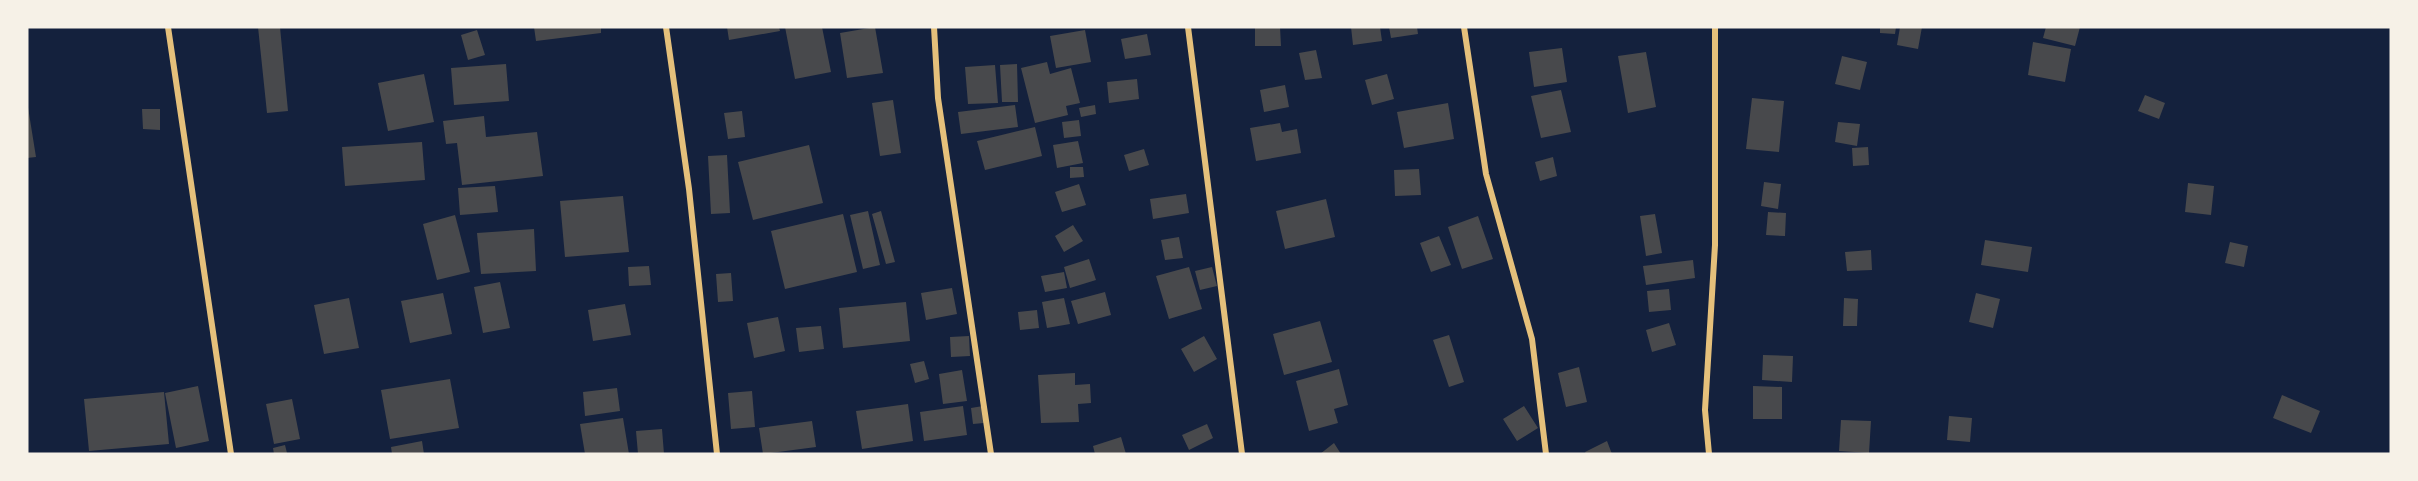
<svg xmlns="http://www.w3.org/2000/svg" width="2418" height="481" viewBox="0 0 2418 481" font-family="'Asap Condensed',sans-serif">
<rect width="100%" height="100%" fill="#14213d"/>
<path fill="#48494c" d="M258,27h22l8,84 -21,2z
M534,27h67v6l-65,8z
M727,27h52l1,4 -51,9z
M785,27h37l9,45 -36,7z
M875,27l8,46 -36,5 -7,-45z
M1255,27h25l1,19h-26z
M1351,27h29l2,14 -29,4z
M1389,27h28l1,7 -27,4z
M1880,27h16l-1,7 -15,-1z
M1900,27h22l-4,22 -21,-4z
M2046,27h34l-5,19 -32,-8z
M477,30l8,25 -17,5 -7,-25z
M1085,30l6,32 -35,6 -6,-32z
M1147,34l4,21 -26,4 -4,-20z
M2033,42l38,7 -6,33 -37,-7z
M1562,48l5,34 -33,5 -5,-35z
M1316,50l6,28 -17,2 -6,-27z
M1646,52l10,55 -28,6 -10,-57z
M1842,56l25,6 -7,28 -25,-6z
M1047,62l3,12 21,-6 9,35 -14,3 2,9 -33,8 -14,-55z
M506,64l3,37 -55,4 -3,-37z
M1017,64l1,38h-16l-2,-37z
M995,65l3,38 -30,1 -3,-37z
M424,74l10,48 -46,9 -10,-48z
M1387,74l7,25 -22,6 -7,-25z
M1137,79l2,20 -30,4 -2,-21z
M1285,85l4,22 -25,5 -4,-22z
M1561,90l10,42 -30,6 -10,-42z
M2145,95l20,8 -6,16 -21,-8z
M1752,98l32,3 -5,51 -33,-3z
M893,100l8,53 -21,3 -8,-53z
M27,101l9,56 -9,1z
M1448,103l6,36 -50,9 -7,-36z
M1015,105l3,22 -57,7 -3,-22z
M1095,105l1,9 -15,3 -2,-9z
M142,109h18v21l-17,-1z
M742,111l3,26 -17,2 -4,-26z
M484,116l2,21 51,-5 6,44 -81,9 -5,-42 -11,1 -3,-23z
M1079,120l2,16 -17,2 -2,-16z
M1838,122l22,2 -3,22 -22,-4z
M1280,123l2,9 15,-3 4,24 -45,8 -6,-33z
M1035,127l7,29 -57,14 -8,-29z
M1078,141l5,22 -26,5 -4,-23z
M422,142l3,38 -80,6 -3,-39z
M809,145l14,58 -70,17 -15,-58z
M1868,147l1,18 -16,1 -1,-18z
M1144,149l5,16 -20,6 -5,-16z
M727,155l3,58 -19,1 -3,-58z
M1553,157l4,19 -17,5 -5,-19z
M1070,167h13l1,10 -14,1z
M1419,169l2,26 -26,1 -1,-26z
M1764,182l17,2 -3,25 -17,-3z
M2188,183l26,3 -3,29 -26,-3z
M1079,184l7,21 -24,7 -7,-20z
M495,186l3,26 -38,3 -2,-27z
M1186,194l3,19 -36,6 -3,-20z
M623,196l6,56 -64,5 -5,-56z
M1326,199l9,38 -50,12 -9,-38z
M868,211l12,54 -17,4 -13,-54z
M881,211l14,51 -9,2 -14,-50z
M1768,212l18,1 -1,23 -19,-1z
M843,214l14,58 -72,17 -14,-58z
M1655,214l7,39 -16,3 -6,-40z
M455,215l15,57 -33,8 -14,-56z
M1478,216l15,43 -31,10 -14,-42z
M1073,225l10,16 -19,11 -9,-16z
M534,229l2,42 -55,3 -4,-41z
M1439,236l12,29 -20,7 -11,-29z
M1179,237l4,21 -18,2 -4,-20z
M1985,240l47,7 -4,25 -47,-7z
M2230,242l18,4 -4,21 -19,-4z
M1871,250l1,20 -25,1 -2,-19z
M1089,259l7,21 -26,8 -6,-21z
M1693,260l2,18 -49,7 -3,-19z
M649,266l2,19 -22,1 -1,-19z
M1189,267l13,42 -33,10 -13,-43z
M1212,267l5,19 -17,4 -5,-19z
M1064,272l3,16 -22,4 -4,-16z
M731,273l2,28 -15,1 -2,-28z
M500,282l10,46 -27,5 -9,-46z
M952,288l5,26 -31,6 -5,-27z
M1669,289l2,21 -22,2 -2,-21z
M1105,292l6,23 -33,9 -7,-23z
M443,293l9,41 -42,9 -9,-42z
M1976,293l24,6 -7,29 -24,-6z
M349,298l10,50 -35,6 -10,-49z
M1064,298l6,26 -23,4 -5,-26z
M1844,298l14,1 -1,27h-14z
M906,302l4,39 -67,7 -4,-40z
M625,304l6,31 -38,6 -5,-31z
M1037,310l2,18 -19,2 -2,-18z
M778,317l7,34 -31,7 -7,-35z
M1320,321l12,41 -48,13 -11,-41z
M1669,323l7,22 -24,7 -6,-22z
M821,326l3,23 -25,3 -3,-24z
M1449,335l15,47 -15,5 -16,-47z
M969,336l1,20 -19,1 -1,-20z
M1204,336l13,23 -23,13 -13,-23z
M1763,355l30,1 -1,26 -30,-2z
M924,361l5,18 -14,4 -5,-19z
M1579,367l8,35 -21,5 -8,-34z
M1339,369l9,36 -14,4 4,14 -29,8 -13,-50z
M962,370l5,31 -24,3 -4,-30z
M1075,373v12l15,-1 1,19 -13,1 1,18 -38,1 -3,-48z
M450,379l9,49 -69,11 -9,-49z
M198,386l11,55 -33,7 -11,-55z
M1753,386l29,1v32h-29z
M617,388l3,23 -35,5 -2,-24z
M752,391l3,36 -24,2 -3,-36z
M164,392l5,52 -80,7 -5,-52z
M2282,395l38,16 -9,22 -38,-15z
M292,399l8,40 -26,5 -8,-40z
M908,404l5,37 -51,8 -6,-38z
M963,406l4,29 -43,6 -4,-29z
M983,406l1,17 -11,1 -2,-16z
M1524,406l14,22 -21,13 -14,-22z
M1949,416l23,2 -2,24 -23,-2z
M623,418l6,36h-44l-5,-30z
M1841,420l30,1 -2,32 -30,-2z
M812,421l4,26 -53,7 -4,-26z
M1207,424l6,14 -24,12 -7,-15z
M662,429l2,25h-26l-2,-23z
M1121,437l5,17h-31l-2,-8z
M422,441l2,13h-32l-1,-7z
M1607,441l5,13h-26l-1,-2z
M1334,443l7,11h-21z
M285,445l2,8 -13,1 -1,-6z"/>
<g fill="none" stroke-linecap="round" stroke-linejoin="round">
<path stroke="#e5c07b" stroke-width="6" d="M168,27l63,427
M666,27l23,162 28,265
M934,27l4,71 53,356
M1188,27l54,427
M1464,27l22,147 46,165 14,115
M1709,454l-4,-44 10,-165v-218"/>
</g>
<rect width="2418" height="481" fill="none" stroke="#f6f1e7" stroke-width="57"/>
</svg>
